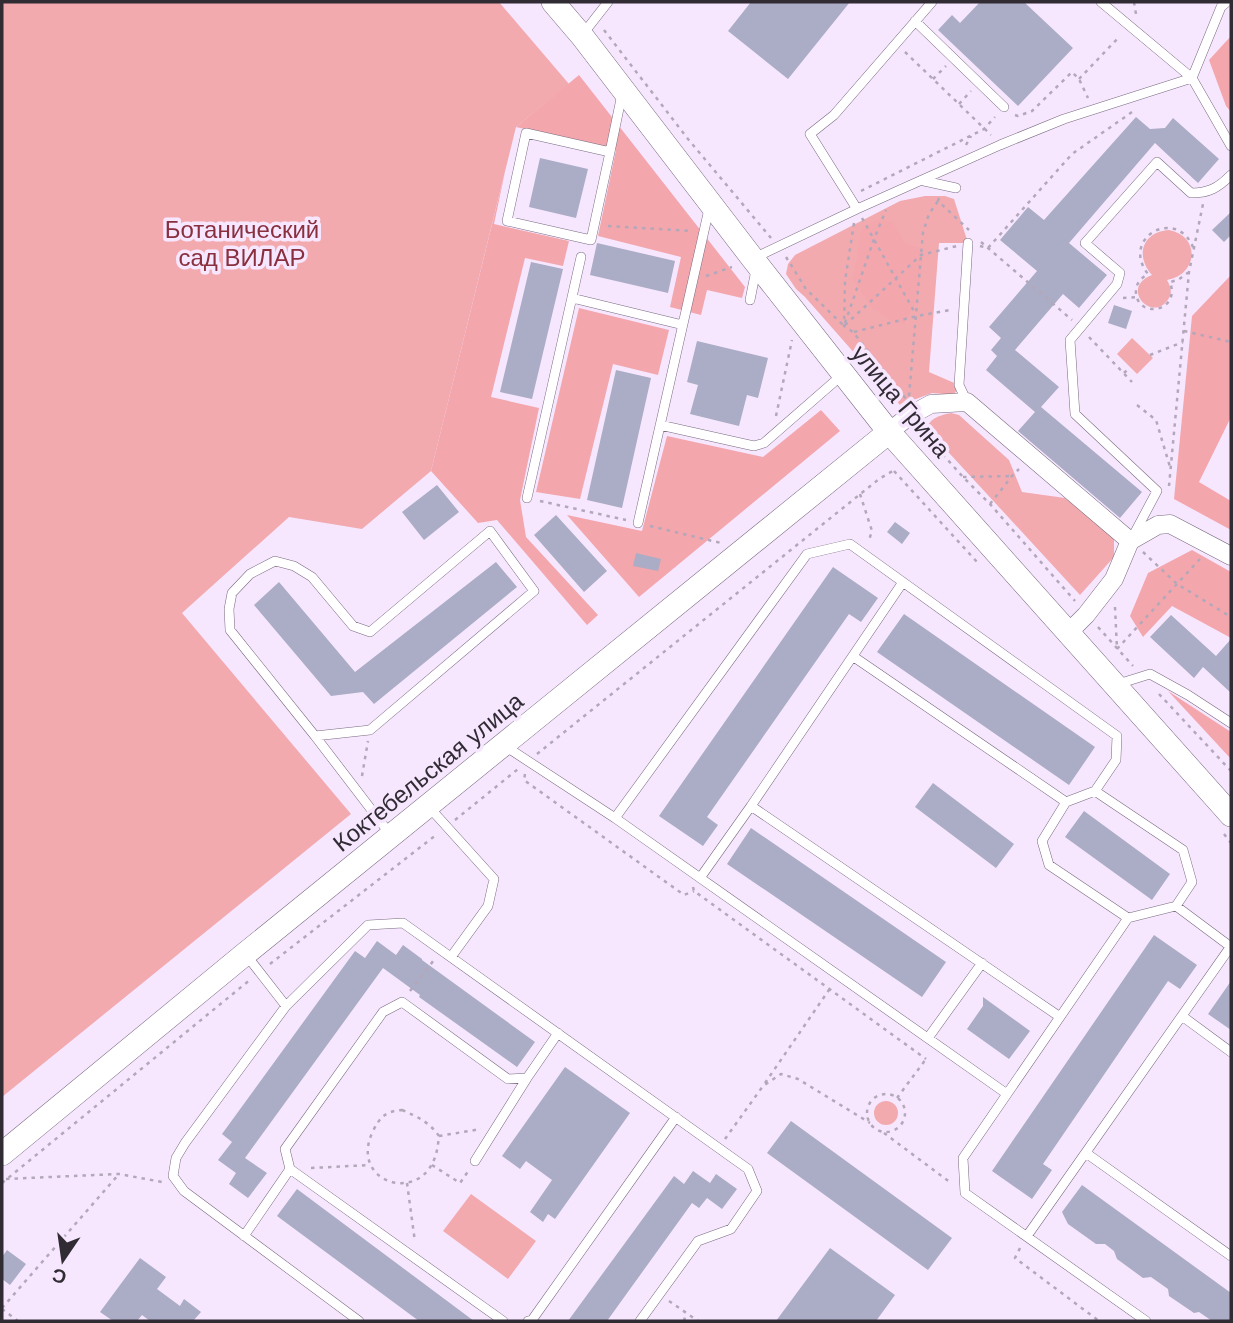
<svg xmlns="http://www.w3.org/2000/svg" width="1233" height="1323" viewBox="0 0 1233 1323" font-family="Arial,sans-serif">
<rect width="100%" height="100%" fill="#f6e7ff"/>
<path fill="#f2aaaf" d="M2,2h497l70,82 -53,43 -85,344 -69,58 -73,-12 -107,96 169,201 -349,283z
M925,196h20l9,3 14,44h-29l-10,129 30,13 -5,10 -22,-2 -32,12 -95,-108 -9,-8 -10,-15 2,-10 7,-9 105,-54z
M1169,230c32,6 29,45 -2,50 4,7 6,14 0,21 -17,21 -47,-14 -15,-26 -17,-19 -10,-43 17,-45z
M1132,338l21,20 -16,16 -20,-20z
M951,413l8,2 50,45 13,32 43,6 49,38v21l-34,38 -153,-166c2,-11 14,-14 24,-16z
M874 1113a12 12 0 1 1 24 0a12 12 0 1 1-24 0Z
M471,1194l65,47 -28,38 -65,-48z"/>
<path fill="#f4a6ad" d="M1231,36v76l-5,-6 -17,-46z
M579,75l166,212 -3,11 -35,-8 -6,25 -31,-8 11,-50 -83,-21 18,-86 -100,-23z
M505,172l-11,52 75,17 -6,25 -38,-8 -34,139 48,11 -19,92 6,37 72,78 -11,10 -90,-105 -19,3 -47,-52z
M876,220l16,1 14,23 13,3 4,9 -5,42 -14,26 -16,-5 -17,-12 -19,-29c6,-17 6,-33 10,-50z
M1231,275v142l-32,65 32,19v29l-57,-31 18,-183z
M579,308l90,22 -11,45 -45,-11 -33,135 -44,-7z
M821,410l19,21 -201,166 -72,-82 75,16 25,-95 96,21z
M1192,550l39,22v66l-59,-32 -29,31 -13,-21 18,-43z
M1168,691l63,41v27z"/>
<path fill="#abacc5" d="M751,2h99l-62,77 -60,-48z
M980,2h44l49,46 -55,58 -80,-76 14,-15 8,8z
M1136,117l14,12 15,-1 8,-10 46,41 -21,24 -43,-40 -86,100 38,32 -28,33 -16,-14 -48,56 44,37 -18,20 101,85 -22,26 -102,-87 17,-19 -49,-42 11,-14 -6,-6 10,-12 -12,-11 48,-56 -37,-31 28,-33 16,13z
M540,158l48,11 -12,49 -47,-11z
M1231,212v23l-7,7 -12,-12z
M597,243l78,18 -7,32 -78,-18z
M531,262l32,7 -31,130 -32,-7z
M1114,305l18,6 -6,18 -18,-6z
M697,341l71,17 -10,40 -11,-3 -8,31 -49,-12 8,-29 -11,-3z
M616,370l35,8 -29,130 -35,-8z
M437,485l22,27 -35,28 -22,-28z
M556,515l51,56 -23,21 -50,-57z
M895,522l15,11 -8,11 -15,-12z
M636,553l25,6 -3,12 -25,-5z
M496,562l21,25 -143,117 -11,-12 -32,4 -77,-91 25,-23 76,90z
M833,567l45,31 -17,24 -12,-8 -142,203 11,8 -15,21 -44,-30z
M904,614l191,133 -26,38 -192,-133z
M1171,615l45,41 15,-17v54l-28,-26 -9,11 -44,-41z
M933,783l81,61 -18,24 -81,-61z
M1084,811l86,63 -18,26 -87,-63z
M751,828l195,134 -24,35 -195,-133z
M1154,935l43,30 -17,24 -12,-8 -125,183 9,6 -20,29 -40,-28z
M377,941l19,14 7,-10 19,14v1l113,82 -18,25 -98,-70 1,-2 -37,-27 -138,190 22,15 -19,25 -19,-14 7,-11 -18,-13 14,-18 -10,-8 133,-183 10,7z
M1231,981v49l-23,-16z
M983,997l47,34 -21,28 -42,-30 16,-23z
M565,1067l65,46 -75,106 -7,-5 -5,8 -13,-10 22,-32 -26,-19 -6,8 -18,-13z
M791,1121l161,117 -24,32 -161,-117z
M693,1171l17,12 6,-9 21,15 -15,20 -15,-11 -8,10 -7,-5 -85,118h-39l106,-145 10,8z
M1082,1185l149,108v28h-19l-13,-9 -5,1 -25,-17 -1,-7 -17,-12 -8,1 -26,-19 -3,-8 -9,-7h-9l-28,-20 -6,-12z
M297,1189l177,132h-55l-142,-105z
M830,1248l65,47 -19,26h-100z
M7,1250l19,14 -16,21 -8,-6v-22z
M140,1258l26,19 -9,12 23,17 4,-7 17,13 -8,9h-43l-8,-6 -5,6h-24l-13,-9z"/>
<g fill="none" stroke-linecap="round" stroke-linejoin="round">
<g stroke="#786a7f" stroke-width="10">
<path id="service" d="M1101,2l91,76 29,-71 6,-5
M915,21l89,86
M583,34l25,-32
M610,152l-19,88 -84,-19 19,-88 84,19 12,-58
M924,181l32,7
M857,209l-47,-75 24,-19 98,-113
M754,258l103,-49 143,-64 64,-26 128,-41 39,68
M572,298l111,27
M750,300l6,-30
M967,402l-8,-17 9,-142
M660,425l94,21 10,-3 78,-68
M527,498l54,-241
M638,523l71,-314
M1133,536l24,-45 -82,-77 -5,-74 47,-56 3,-11 -35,-30 72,-81 34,31c18,0 27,-5 40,-18
M903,582l-152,224 309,211
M854,657l212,145
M1118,684l32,-10 38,21 43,28
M315,736l55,-6 164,-139 -44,-60 -120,101 -17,-6 -41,-49 -18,-11 -19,-5 -25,13 -18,19 -3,16 1,21 85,106 75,98
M505,746l110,72 392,276
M429,807l65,72 -6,27 -37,51
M615,818l192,-264 43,-10 267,192 -1,24 -21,31
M700,878l51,-72
M1176,906l55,41
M1128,918l-79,-53 -7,-24 24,-39 29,-11 88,59 9,32 -16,24 -48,12 -165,240 2,35 181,128
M247,956l39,50 -101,137 -9,15 -3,18 11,15 175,130
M286,1006l82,-81 35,-2 345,246 9,22 -26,38 -33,12 -58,80
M1182,1016l49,36
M928,1038l54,-75
M1086,1153l145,103
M475,1161l52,-83
M244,1236l46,-67
M1027,1236l204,-290
M503,1321l-213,-152 -5,-20 98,-137 19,-10 106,77 19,-1 31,-45
M528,1321l4,-1 144,-203"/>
</g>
<g stroke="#786a7f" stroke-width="19">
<path id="minor" d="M889,432l20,-16 22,-12 36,-2 163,139 28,-16 12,-1 61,32
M1069,632l17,-17 28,-36 16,-38"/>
</g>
<g stroke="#786a7f" stroke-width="24">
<path id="tertiary" d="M553,2l29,34 171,223 136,173 342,383
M2,1154l243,-200 644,-522"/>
</g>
<path stroke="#b3a7ba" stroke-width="2.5" stroke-dasharray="3.5 5" stroke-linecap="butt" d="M1134,2l2,12
M604,30l84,109 83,99
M905,52l86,83
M933,79l13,-13
M1079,79l41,-43
M959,104l12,-13
M1015,115l3,1 14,-5 40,-39 7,7 9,19
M966,145l5,-9
M861,191l123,-62 11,-12
M939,198l-1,3 31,29
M862,218l53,95
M854,223l-9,58 -1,45 9,6 53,67
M608,226l84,5
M981,242l91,78
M980,246l8,2 84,-94 63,-44
M786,257l20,32 38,37
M1189,272l-11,8 -8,2c11,30 -32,37 -34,11 -1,-9 5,-15 12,-19 -29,-37 31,-69 46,-24
M706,276l26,-9
M1123,298l14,-1
M845,323l29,-84 12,-29
M845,325l76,-70 36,-9
M1184,331l47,11
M854,332l63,-16 33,-6
M1089,337l43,45
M1150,355l33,-13
M1124,373l6,-6
M909,396l14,-164 6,-18 9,-13
M885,398l15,-7
M1137,405l19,15 14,47
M776,416l16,-76
M920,429l43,48 27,27 85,97
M894,471l83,91
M963,477l49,-1
M1169,486l20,-214 14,-68
M860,494l12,37 -3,9
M540,501l86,19
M990,504l22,-28 7,-7
M650,526l71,17
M1143,552l34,32 54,33
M1115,607l2,42
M1098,627l35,39
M1117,649l83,-90
M1159,694l72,77
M537,754l342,-275 17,-10
M525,774l-1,6 160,115 10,-4
M362,776l6,-35
M455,820l63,-51
M1224,834l7,9
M693,887l1,4 232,168
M270,964l166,-129
M410,991l24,-31
M765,1083l66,-96
M867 1113a19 19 0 1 1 38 0a19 19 0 1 1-38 0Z
M897,1098l29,-39
M402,1110c16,7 27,12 37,26 -1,9 -2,18 -6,26 -19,41 -84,18 -60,-31 7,-14 13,-20 29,-21z
M884,1133l67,50
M439,1136l42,-7
M725,1139l38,-53 18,-12 17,5 72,44
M432,1165l28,18 9,-13
M311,1168l59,-3
M6,1179l113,-5 43,8
M2,1183l249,-204
M407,1183l8,59
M1020,1248l-5,10 84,63
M669,1301l29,20
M2,1308l117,-134
M2,1309l16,12
M684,1321l2,-8"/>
<use href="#service" stroke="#fff" stroke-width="9"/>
<use href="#minor" stroke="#fff" stroke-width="18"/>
<use href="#tertiary" stroke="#fff" stroke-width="23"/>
</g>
<g text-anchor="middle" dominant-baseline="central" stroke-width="7" stroke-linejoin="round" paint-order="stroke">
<g font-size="24" fill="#892f3e" stroke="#f6e7ff">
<text x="242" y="229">Ботанический<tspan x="242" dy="28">сад ВИЛАР</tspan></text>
</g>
<g font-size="24" fill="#312b34" stroke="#f6e7ff">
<text transform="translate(901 401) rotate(50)">улица Грина</text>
<text transform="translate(428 772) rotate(-39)">Коктебельская улица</text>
</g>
</g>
<rect width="1233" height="1323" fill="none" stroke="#312b34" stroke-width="7"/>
<g transform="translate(63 1260) rotate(193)" stroke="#f6e7ff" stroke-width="5" paint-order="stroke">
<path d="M0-5L12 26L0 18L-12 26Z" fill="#312b34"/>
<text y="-10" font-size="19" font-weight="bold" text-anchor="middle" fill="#312b34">С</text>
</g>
</svg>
